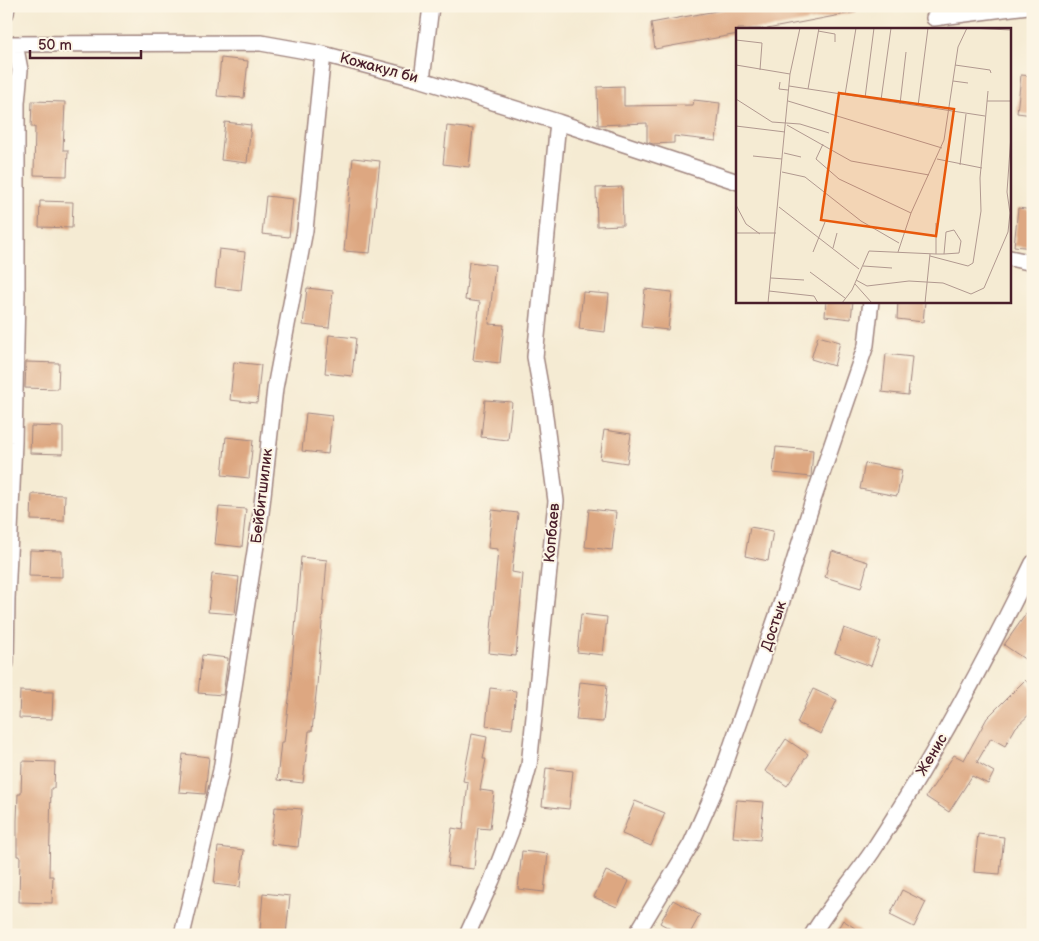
<svg xmlns="http://www.w3.org/2000/svg" width="1039" height="941" viewBox="0 0 1039 941" font-family="'Balsamiq Sans',sans-serif">
<rect width="100%" height="100%" fill="#fcf5e5"/>
<filter id="ink" filterUnits="userSpaceOnUse"><feTurbulence type="fractalNoise" baseFrequency=".02" numOctaves="2"/><feDisplacementMap in="SourceGraphic" scale="10" xChannelSelector="R" yChannelSelector="G"/><feConvolveMatrix kernelMatrix="1 2 1 2 8 2 1 2 1" color-interpolation-filters="sRGB"/></filter>
<filter id="wash" filterUnits="userSpaceOnUse"><feTurbulence type="fractalNoise" baseFrequency=".0096" numOctaves="4" result="noise"/><feDisplacementMap in="SourceGraphic" scale="20" xChannelSelector="R" yChannelSelector="G"/><feGaussianBlur stdDeviation="1.12" result="paint"/><feColorMatrix in="noise" values="0 0 0 0 0 0 0 0 0 0 0 0 0 0 0 0 0 1.4 0 .05"/><feComposite in="paint" operator="in"/></filter>
<g filter="url(#wash)">
<rect width="100%" height="100%" fill="#f5ebd3"/>
<g id="blocks">
<path fill="#dda781" d="M743,6h113v6l-89,17h-29v5l-83,15 -4,-26z
M221,58l27,3 -4,37 -27,-2z
M1021,75l12,1v39l-16,-2z
M624,86v20l69,-1 1,-5 26,3 -4,38 -42,-5v7l-21,1 -6,-2v-19l-49,2 -1,-38z
M32,101l33,1 -2,48h5l-1,26 -33,-1 1,-48h-4z
M225,122l26,3 -4,38 -26,-3z
M447,126l26,3 -4,38 -26,-3z
M353,158l27,3 -10,92 -26,-2z
M622,187l1,38 -26,1 -1,-38z
M266,196l27,3 -4,38 -27,-3z
M40,201l33,1 -1,26 -33,-1z
M1018,208l15,2v38l-19,-2z
M219,249l26,3 -4,38 -26,-3z
M469,262l26,3 -6,59 15,1 -4,38 -27,-3 7,-58 -15,-2z
M307,288l26,3 -4,37 -26,-3z
M645,289l27,3 -4,38 -27,-3z
M583,292l26,2 -4,38 -26,-3z
M826,301h27l-2,18 -26,-3z
M898,301h27l-2,21 -26,-3z
M329,335l27,3 -4,38 -27,-3z
M818,336l22,6 -6,24 -23,-7z
M886,354l26,3 -4,38 -26,-3z
M26,362l33,1 -1,26 -33,-1z
M234,362l27,3 -4,38 -27,-3z
M485,400l27,2 -4,38 -27,-3z
M306,413l26,3 -4,38 -26,-3z
M31,426l32,1v27l-33,-1z
M604,430l27,4 -4,29 -27,-4z
M226,437l27,3 -4,38 -27,-3z
M776,447l37,3 -2,27 -38,-4z
M865,463l37,7 -5,26 -37,-7z
M32,494l33,1 -1,26 -33,-1z
M219,507l27,2 -4,38 -27,-3z
M589,509l27,3 -4,38 -27,-3z
M492,510l26,3 -6,59 11,2 -7,82 -27,-3 9,-104 -10,-1z
M750,527l23,4 -5,30 -23,-5z
M30,550l32,1v26l-33,-1z
M832,551l36,11 -7,26 -36,-11z
M301,557l26,3 -10,125 -5,46h-3l-6,52 -26,-3 4,-38h3l6,-52z
M212,574l27,3 -4,37 -27,-2z
M1033,604v47l-7,9 -22,-15z
M581,614l26,3 -4,38 -26,-3z
M844,628l36,13 -9,25 -36,-13z
M202,655l26,3 -5,37 -25,-2z
M1025,680l8,8v23l-17,16 -11,19 -14,-8 -14,24 17,10 -6,12 -16,-8 -23,36 -23,-15 28,-42 10,5 23,-42z
M580,682l27,3 -4,37 -27,-2z
M490,688l26,3 -4,38 -26,-3z
M813,689l24,11 -16,34 -24,-11z
M20,691l33,1 -1,27 -33,-1z
M472,734l15,3 -4,22h3l-6,31 14,2 -4,37 -12,-1 -4,41 -26,-3 4,-38 11,2 5,-48 -5,-1z
M786,739l22,15 -21,32 -22,-15z
M183,754l26,3 -4,37 -26,-2z
M22,761l33,1 -1,26h-3l-1,43 -1,45h4l-1,27 -33,-1 1,-46h-3v-36l1,-26h3z
M546,768l27,3 -4,38 -27,-3z
M737,800l27,2 -4,38 -27,-3z
M635,801l30,12 -14,33 -29,-12z
M275,807l27,2 -4,38 -27,-3z
M978,834l26,3 -4,37 -26,-2z
M218,847l26,3 -4,37 -26,-3z
M522,851l26,3 -4,38 -26,-3z
M606,871l23,10 -12,26 -23,-10z
M902,890l24,12 -12,25 -24,-12z
M263,893l27,3 -4,38 -26,-3z
M673,900l27,15 -11,20h-8l-21,-12z
M843,920l22,15h-31z"/>
</g>
</g>
<g filter="url(#ink)">
<use href="#blocks" fill-opacity="0" stroke="#a0857f" stroke-width="1"/>
<g fill="none" stroke-linecap="round" stroke-linejoin="round">
<g stroke="#a0857f" stroke-width="18">
<path id="street" d="M6,13l1,-7
M934,18l94,-12
M6,44l255,-1 62,11 99,26 136,42 180,60
M6,47l11,7 3,16 -3,33v191l-3,148 -7,157 -1,64
M422,80l9,-74
M1010,258l23,5
M182,935l39,-165 40,-257 14,-125 30,-158 18,-176
M467,935l25,-55 19,-49 18,-65 27,-265 -13,-99 -8,-45 23,-235
M636,935l55,-91 30,-68 60,-172 32,-104 53,-155 5,-44
M812,935c17,-29 41,-55 60,-83 61,-93 113,-190 161,-289"/>
</g>
<use href="#street" stroke="#fff" stroke-width="15"/>
</g>
</g>
<g text-anchor="middle" dominant-baseline="central" stroke-width="4" stroke-linejoin="round" paint-order="stroke">
<g font-size="15" fill="#4a1f2b" stroke="#fcf5e5">
<text transform="translate(379 68) rotate(15)">Кожакул би</text>
<text transform="translate(262 496) rotate(-83)">Бейбитшилик</text>
<text transform="translate(552 533) rotate(-85)">Копбаев</text>
<text transform="translate(774 626) rotate(-72)">Достык</text>
<text transform="translate(932 755) rotate(-59)">Женис</text>
</g>
</g>
<g transform="translate(736 28)">
<rect width="275" height="275" fill="#f5ebd3"/>
<path fill="none" stroke="#b19990" stroke-width="1" d="M233,0l42,2M82,3l17,3v8M0,12l26,3 -2,27M0,37l54,9M219,37l35,5 1,3M217,53l15,2M44,54l-1,7 9,1M53,58l196,30M72,61l11,-61M109,67l11,-67M129,70l9,-70M0,71l36,23 28,2 29,9M145,72l10,-72M52,73l154,47M251,73h24M164,76l6,-52M182,78l10,-78M275,79v16M51,97l64,36 78,14M0,98l49,6M87,116l-7,15 23,20 72,34M48,125l17,4M17,128l29,3M201,131l45,9M224,137l6,-51M46,144l23,5 56,44 38,22M0,177l10,19 14,10M43,179l80,62M0,205h40M97,220l4,-15M77,224l12,-30M162,224l13,-39 33,-73 14,-93 9,-19M200,226h8l2,-22 8,-2 7,11 -2,12 -15,1M194,228l38,10 5,-3 8,-52 -1,-33 8,-87M127,238l29,2M74,244l35,26M35,250l33,2M120,252l11,6 42,-5 34,2 28,11 13,-6 24,-56 2,-19 -3,-21 4,-57M119,256l17,19M33,263l45,5 4,7M32,275l22,-229 10,-46M106,275l10,-13 17,-39 67,3v-31M189,275l5,-49"/>
<path fill="#e8590c" fill-opacity="0.15" stroke="#e8590c" stroke-width="2.5" d="M103,65l115,16 -18,127 -115,-16z"/>
<rect width="275" height="275" fill="none" stroke="#4a1f2b" stroke-width="2.5"/>
</g>
<rect width="1039" height="941" fill="none" stroke="#fcf5e5" stroke-width="25"/>
<path d="M30 50v8h111v-8" fill="none" stroke="#4a1f2b" stroke-width="2.5"/>
<text x="38" y="50" font-size="15" fill="#4a1f2b" stroke="#fcf5e5" stroke-width="4" paint-order="stroke">50 m</text>
</svg>
